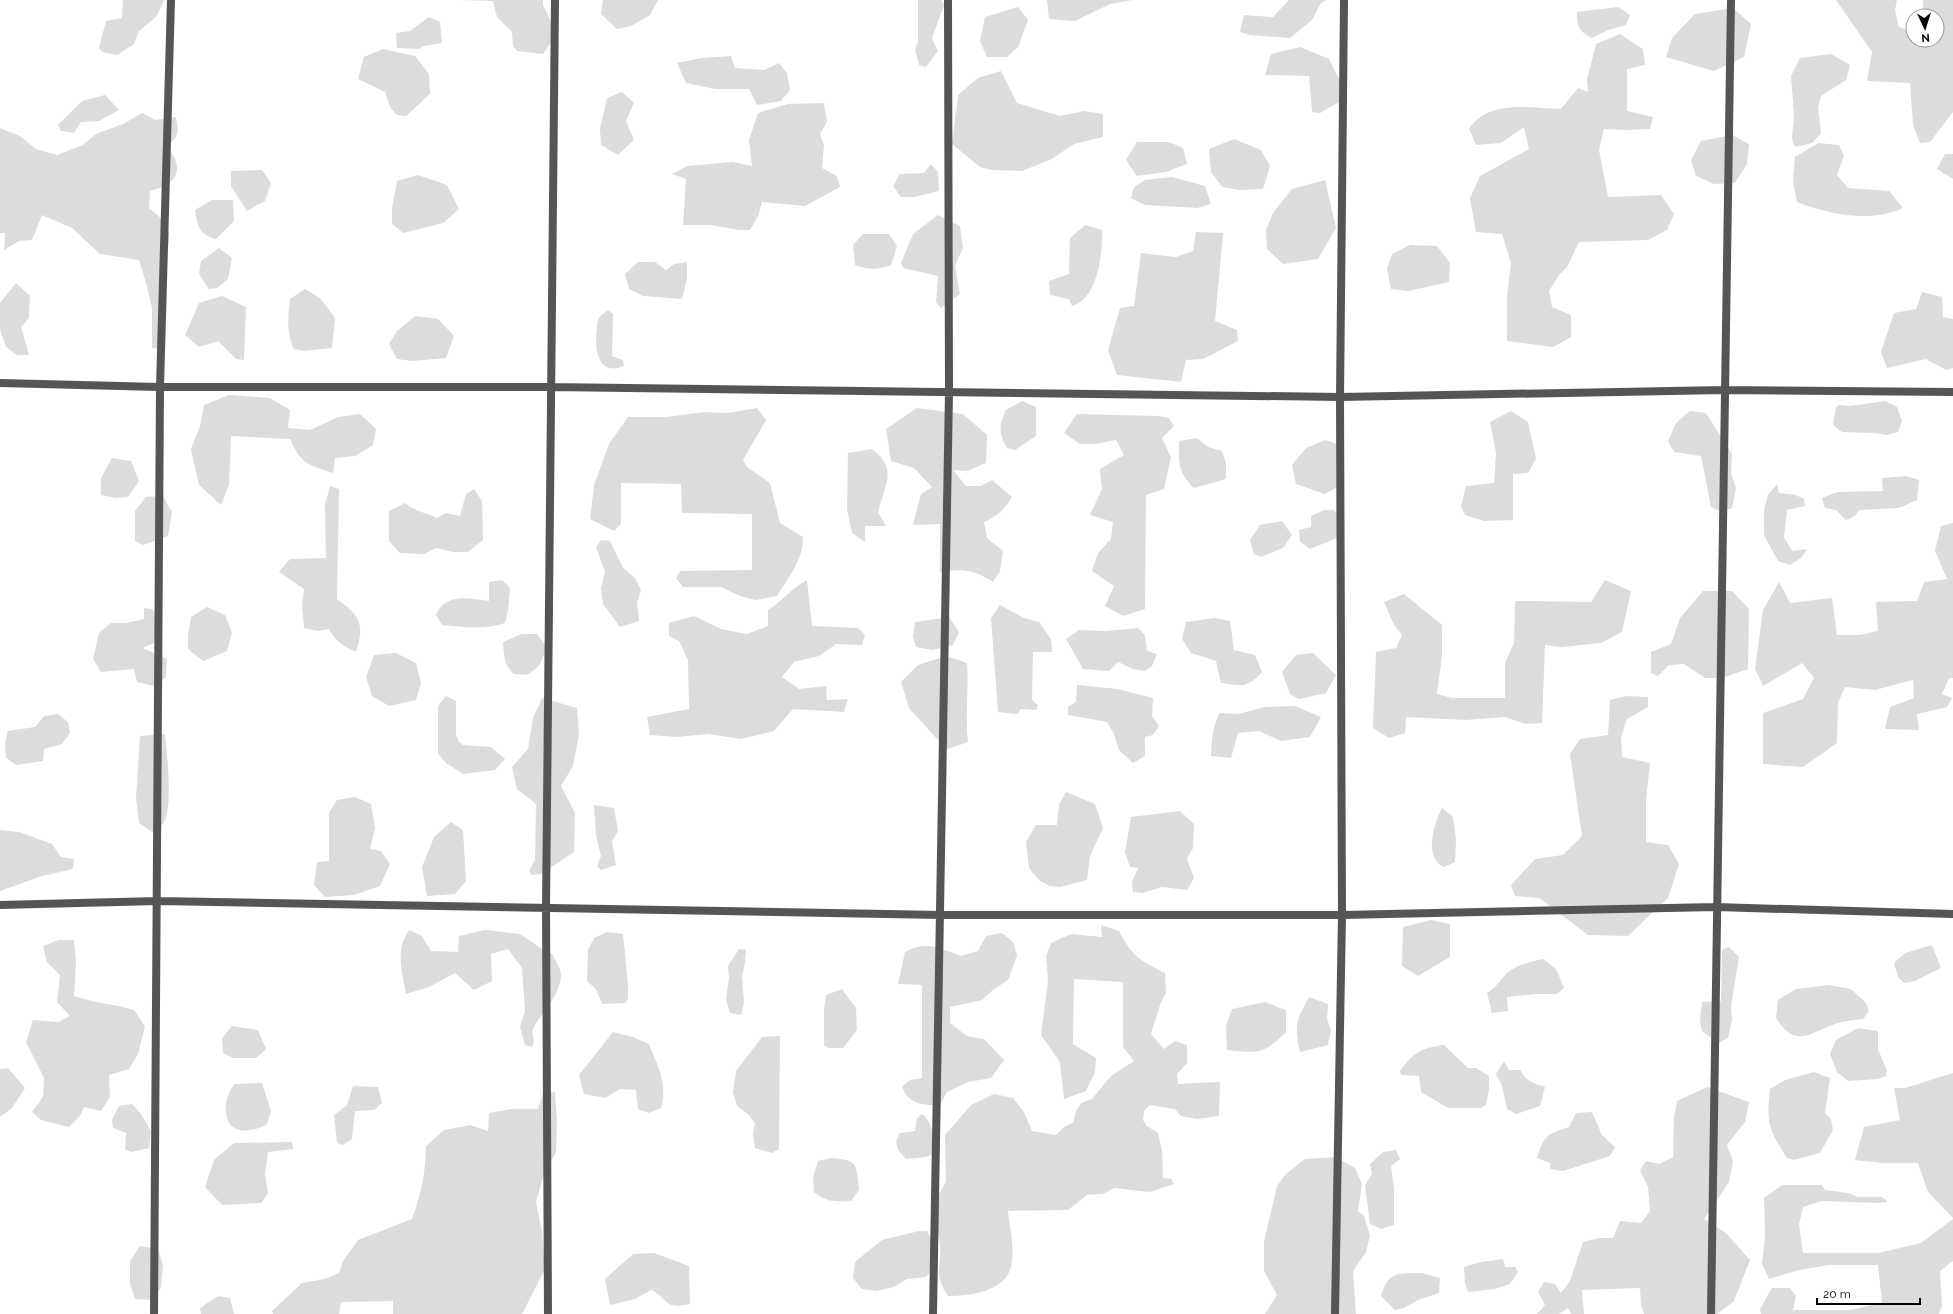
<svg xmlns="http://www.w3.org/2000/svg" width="1953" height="1314" viewBox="0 0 1953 1314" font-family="Raleway,sans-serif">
<rect width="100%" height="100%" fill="#fff"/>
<path fill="#dcdcdc" d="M123,0h41l-7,16 -18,15 -5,13 -17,11 -15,-3 -3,-4 7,-27 16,-3z
M460,0h83v5l14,29 -14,20 -26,-3 -4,-5 -1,-14 -15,-15 -4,-16z
M603,0h55l-8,15 -19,11 -14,3 -16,-15z
M918,0h23l3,5 -12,33 6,13 -12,16 -7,-2 -4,-15 3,-8z
M1047,0h85l-22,4 -35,17 -26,-2z
M1289,0h38l-6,3 -9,17 -22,18 -41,-3 -9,-3 4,-17 29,2z
M1836,0h61l-2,10 4,17 14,5v8h24v-24h-14v-16h30v112l-23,30 -10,1 -7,-18 -3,-42 -43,-2 5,-29z
M1018,7l10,13 -10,27 -11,10h-20l-7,-16 5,-24z
M1618,7l12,8 -4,10 -18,5 -16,8c-13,-6 -16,-13 -15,-26z
M1733,8l18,16 -7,33 -30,14 -48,-14 6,-19 23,-24z
M429,17l11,5 2,21 -18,3 -6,3 -21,-1 -1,-15 14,-2z
M1620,34l23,15 2,16 -18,4v42l26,6 -3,12 -24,1 -22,-1 -5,21 9,47 53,-2 13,19 -7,16 -19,10 -69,2 -12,25 -8,8 -10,16 3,16 19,8v22l-18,10 -46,-6v-44l4,-34 -9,-29 -26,-2 -6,-34 10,-22 49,-27 -5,-22 -23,16 -25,2 -7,-16c19,-30 62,-21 92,-20l17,-21 10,4 -1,-13 9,-35z
M1300,47l29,12 13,26 -1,16 -21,12 -8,-1 -3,-36 -44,-1 6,-21z
M383,49l32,7 14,18 1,20 -24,22 -9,-1 -7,-8 -5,-15 -27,-13 6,-22z
M1831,54l19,11 -4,15 -25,16 -3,12 3,25 -9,10 -16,4 -3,-4 -1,-6 2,-22 -3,-39 9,-18z
M731,56l4,12 29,2 15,-7 8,10 3,17 -9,11 -24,4 -8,-16h-34l-29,-6 -9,-20 24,-5z
M1001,71l16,32 43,13 24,-5 19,3v23l-29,7 -22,15 -30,12 -30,-1 -12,-3 -28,-23 6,-49 20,-17z
M622,92l12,11 -8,18 8,19 -16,15 -17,-10 -1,-16 7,-31z
M105,95l14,15 -20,11 -18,1 -7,11 -13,-2 -3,-6 24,-24z
M824,103l3,19 -7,12 4,11 -2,23 15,8 3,11 -35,19 -43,-4 -4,14 -8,14h-11l-28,-5h-28l3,-46 -14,-5 15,-8 46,-4 19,4 -3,-26 9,-27 30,-9z
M142,113l13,7 21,-3 2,13 -3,9 -9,7c10,10 18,27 2,38 -5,3 -12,5 -18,7l-1,17c15,13 24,18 19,39l-7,102 -9,-1v-39l-5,-23 -8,-26 -39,-6 -28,-26 -30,-13 -10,25 -13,1 -15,9 1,-17h-5v-105l20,8 16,13 21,6 26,-10 13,-11 27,-10z
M1732,135l17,9 -2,20 -12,19 -21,1 -18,-8 -5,-16 10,-19z
M1234,139l27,11 9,16 -7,23 -24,1 -17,-3 -11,-15 -2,-23z
M1137,142h32l14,6 4,16 -21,8 -29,4 -11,-16z
M1818,143l21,2 5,11 -7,19 11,13 41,3 14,17c-33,15 -72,7 -106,-6l-4,-20 2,-25z
M1945,154h8v25l-16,-10z
M931,164l7,8 1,19 -25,6h-13l-8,-11 7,-12 24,-1z
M262,170l9,13 -6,18 -18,10 -16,-25v-15z
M418,175l29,10 12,24 -16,14 -40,10 -11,-9v-16l5,-27z
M1172,177l33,9 6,18 -14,4 -52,-3 -14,-7 3,-11 11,-7z
M1325,180l11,48 -18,31 -35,5 -16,-15 -1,-19 7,-17 19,-24z
M212,200h21l1,21 -18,18c-17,-4 -19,-14 -21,-29z
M938,215l22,11 3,22 -8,18 5,28 -19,14 -5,-6 2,-26 -35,-8 -2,-5 12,-29z
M1085,225l17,5c1,22 -4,69 -30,76l-3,-7 -19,-4 -1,-14 20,-7 1,-36z
M1196,232l27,1 -8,88 22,9 1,11 -35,18 -17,1 -5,22 -64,-7 -9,-25 12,-42 14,-2 7,-53 35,4 17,-6z
M863,234h26l8,12 -6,19c-14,5 -22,5 -36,0l-2,-20z
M1410,245l27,1 13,17 -1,19 -41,9 -17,-2 -4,-20 5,-15z
M219,248l13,10 -4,21 -11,9 -8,1 -10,-15 2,-13z
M638,262h17l11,8 8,-6 13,-2v16l-5,21 -39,-3 -14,-7 -4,-15z
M16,283l14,13 -1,22 -8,9 8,28h-12l-11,-8 -6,-18v-26z
M305,289l15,9 15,20 -3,30 -28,3 -10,-2c-8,-16 -6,-33 -4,-50z
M1922,292l20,5 1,20 10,2v49l-7,2 -20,-11 -39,9 -6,-16 13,-39 22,-4z
M222,296l24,11 -2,53 -8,-1 -18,-18 -19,6 -14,-12 14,-32z
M608,310l5,4 -1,42 11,4 1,6c-26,11 -30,-17 -27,-36 0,-3 0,-9 2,-12 2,-3 6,-6 9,-8z
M415,316l23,3 16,17 -8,22 -34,3 -15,-2 -8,-15 8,-13z
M229,395l41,3 20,12 -2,18 22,2 28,-13 22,-3 16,15 -3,16 -18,11 -20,2 -2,15c-25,-8 -32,-9 -43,-34l-59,-3 -2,49 -8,20 -22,-20 -8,-36 9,-23 4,-21z
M1022,401l14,6v29l-21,14 -8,-2c-9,-16 -8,-21 -1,-38z
M1886,401l11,6 5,14 -4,11 -11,3 -13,-2 -32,-1 -9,-7 3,-18 3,-2 11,1z
M757,408l9,12 -23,40 4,7 23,16 10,40 23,14c0,24 -14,39 -26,59l-21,4 -16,-4 -19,-9h-38l-7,-9 4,-7 72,-1v-56l-70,-1 -1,-29 -60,-1v41l-7,7 -24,-12 4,-34 15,-41 19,-27h38l38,-5 24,1z
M917,408l46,6 24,21 -1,28 -19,8 -14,-1 13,16h15l11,-6 20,17c-7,12 -15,20 -28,25l3,16 16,13 -3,20 -7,11c-17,-12 -32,-14 -53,-10v-48l-27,1 8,-31 11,-7 -18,-19 -23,-7 -5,-32z
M1511,411l17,11 8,37 -8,14 -15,1v46l-29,1 -19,-6 -4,-9 5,-20 28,-3 2,-30 -6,-31z
M1690,411l16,2 26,41 -1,19 5,15 -4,20 -11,4 -10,-5 -10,-51 -27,-4 -6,-11 8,-18z
M1077,414l81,2 11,2 5,8 -12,12 9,19 -7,32 -18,6 -1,114 -22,7 -18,-10 9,-20 -22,-15 6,-18 13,-14 2,-17 -23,-7 12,-26 -2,-20 24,-14 -8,-15 -20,4h-16l-16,-11z
M1197,438l11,9 14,4 4,12v16l-32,9c-17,-17 -15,-25 -15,-47z
M1325,440l18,6 1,17 -3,22 -16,9 -29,-10 -4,-19 14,-17z
M872,449c27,20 12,38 6,63l8,14h-21v16l-13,-9 -5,-23 1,-57z
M112,458l19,3 8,20 -11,16 -12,1 -15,-3v-17z
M1906,476l13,4 -2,20 -18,8 -40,2 -4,6 -9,4 -10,-10 -11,-2 -3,-10 15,-6 46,-1 -1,-13z
M1777,484l2,9 17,2 8,4 1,7 -18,4 -3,27 8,14 15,-2 -6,9 -11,7 -12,-4 -14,-26v-26l4,-14z
M330,486l9,3 -2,110c23,17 28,24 19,53 -12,-5 -21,-11 -27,-23l-11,2 -14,-3 -2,-23 2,-16 -25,-17 11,-13 36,-1 -1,-53z
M474,489l8,12 1,39 -15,12h-15l-17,-4 -12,6 -24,-1 -11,-12v-30l16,-8c11,9 20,9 32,15l9,-5 14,3 6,-22z
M163,496l9,16 -4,24 -25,9 -8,-4v-30l11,-14z
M1324,510h10l9,10 1,15 -34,14 -10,-7 -1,-12 12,-3v-11z
M1282,521l10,14 -9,13 -22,9 -7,-3 -4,-14 10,-15z
M1953,523v155h-4l-7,16 10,4 -5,9 -30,7 2,16 -34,-1 5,-22 24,-9 -1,-18 -38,10 -30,-3 -7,16 -1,40 -34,24 -40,-3v-51l40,-14 11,-21 -12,-15 -39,23 -8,-17 8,-59 16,-28 11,21 42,-5 5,37h23l18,-4 -2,-29 41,-1 7,-19 23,-3 -12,-28 6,-25z
M601,540l9,1 13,27 12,10 6,12 -4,12 2,19 -19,6 -17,-23 -2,-16 4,-16 -9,-25z
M502,580l8,8 -2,23 -3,12c-20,7 -42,4 -63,2l-6,-10c9,-22 33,-17 53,-14v-19z
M807,580l5,46 46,2 7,7 -3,10 -26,-1 -17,12 -25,6 -12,15 17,12 27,-3 1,14 21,-1 -4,13 -51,-3 -19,22 -33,8 -33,-5 -31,3 -27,-2 -3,-18 42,-8 -1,-49 -9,-19 -10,-5v-13l25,-7 27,13 26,5 21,-8v-16c14,-9 24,-22 39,-30z
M1605,580l26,11 -9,41 -21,11 -39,4 -17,-2 -3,78 -17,1 -20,-7 -39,3 -60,-3 -1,16 -16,5 -16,-10 3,-76 20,-4 6,-13 -8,-10 -10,-23 20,-8 38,31v30l-5,39 15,4h53v-35l9,-20 1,-42 76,1z
M1703,591h29l17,18 -1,60 -26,9h-17l-21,-14 -15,1 -11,11 -7,-3v-21l20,-8 9,-26z
M1000,605l24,13 15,4 12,17 1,13h-19l-1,48 6,5 -2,5 -15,-1 -4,5 -19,-2 -7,-94z
M207,607l18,8 7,18 -5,18 -24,10 -15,-12v-14l3,-18z
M144,608l8,1 10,16 -6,17 -13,6 24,11 -1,18 -12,9 -17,-4 -3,-13 -33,3 -8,-13 6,-26 12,-10h15l18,-4z
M943,612l6,5 10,15 -6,13 -21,5 -16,-3 -3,-10 2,-15 28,-4z
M1215,618l15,3 4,29 21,5 7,17c-15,17 -21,14 -41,11l-5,-22 -25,-8 -9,-14 4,-17z
M1138,628l7,7 2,16 10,3 -5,12 -7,5 -12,-2 -15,-7 -9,9 -26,-2 -17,-30 13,-9 26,1z
M522,634h15l10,14 -8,18 -12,9 -13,-1c-10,-9 -10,-18 -11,-32z
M396,653l20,10 5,20 -5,17 -27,6 -17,-10 -6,-19 8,-22z
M1313,653l23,22 -10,18 -27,6 -9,-5 -8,-22 14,-17z
M946,656l21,7c2,26 -2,53 1,79l-20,7 -10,-9 -29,-32 -8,-26 17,-17z
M1077,685l41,4 35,9 -1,18 7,10 -6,9 -8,2v19l-12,7 -14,-13 -5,-16 -7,-12 -39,-7v-8l8,-5z
M446,696l10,5v34l3,7 4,3 28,2 14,12 -10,11 -32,4 -17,-11 -8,-9v-48z
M1627,696l21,1v10l-21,12 -6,18 1,20 28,6 -4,37v42l22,3 11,19 -11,34 -40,38 -40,-1 -49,-37 -24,-2 -4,-11 24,-26 28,-4 19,-19 -12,-82 10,-15 28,-4 2,-35z
M542,698l35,10 2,26 -6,32 -12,20 14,27 -1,39 -33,22 -9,1 -3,-4 6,-11 1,-56 -19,-15 -5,-22 16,-18 5,-31z
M1295,706l26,11 -11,20 -29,4 -22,-10 -21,2 -7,25 -20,-2c1,-15 1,-30 9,-43l18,1 27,-7z
M58,714l10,8 2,11 -8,11 -18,5 -1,12 -27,4 -10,-7 -1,-15 3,-12 27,-4 9,-11z
M165,734c2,20 8,71 -1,88 -2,4 -8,7 -12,10l-13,-9 -3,-25 4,-62z
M1066,792l29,12 8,24 -13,28 -3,24 -27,7 -11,-1 -10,-6 -10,-12 -3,-26 10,-17h21l2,-20z
M355,797l16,7 4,24 -5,21 11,2 9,13 -10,22 -26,9 -29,2 -11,-12 3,-23 12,-1v-48l8,-13z
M594,805l20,3 4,23 -6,10 4,24 -15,5 -4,-4 4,-10 -5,-21z
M1442,808l11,9 3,23 -1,22 -11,5c-21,-9 -10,-44 -2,-59z
M1180,811l14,13 -1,24 -6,11 7,19 -7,12 -25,-3 -19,6 -10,-1 -1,-10 6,-14 -8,-1 -5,-15 6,-35z
M451,822l12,8 3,51 -11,13 -28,2 -5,-29 12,-30z
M0,830l19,2 33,12 9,13 13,2 -1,10 -31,7 -42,15z
M1431,920l19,4v33l-32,19 -16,-10 1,-39z
M1101,925l18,6c14,26 20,29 46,42l1,20 -5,9 -10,32 13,15 11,-8 12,4v18l-10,11 1,10 42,-2 -1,34 -22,3 -16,-3 -6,-7 -25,-4 -6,6 -1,9 4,6 11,7 4,17 1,28 8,1 3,5 -24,8 -36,-4 -11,6 -16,1 -19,15 -60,1c2,19 8,41 2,59 -8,22 -41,26 -62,26 -15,-23 -6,-28 -8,-51 -1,-13 -6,-26 -9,-37l15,-26 -1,-47 26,-30 23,-11 19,4 11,14 8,19 24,4 8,-8 9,-4 3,-12 5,-8 11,-4 19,-23 23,-15 -11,-14v-65l-49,-3 -1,65 23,14 -1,14 -9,19 -22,8 -4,-37 -19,-27 7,-54 -2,-25 5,-13 20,-9 31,3z
M409,930l13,6 9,15 27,1 1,-16 26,-6 35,4 19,13 13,7c3,6 9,14 9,21 -1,23 -20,36 -29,56l2,10 -2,6 -7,-2 -5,-18 5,-16 -3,-43 -14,-19 -17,5 1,27 -18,9 -19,-17 -26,14 -23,7c-4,-23 -11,-44 3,-64z
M607,932l16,2 5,50v15l-3,4 -23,1 -6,-15 -9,-8 1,-31 6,-12z
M1002,933l11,9 4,13 -9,25 -14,9 -12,11 -32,7v16l17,13 17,3 20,21 -13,18 -23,4 -21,10 -7,13c-17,0 -31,0 -38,-18l8,-7 12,-2v-93l-24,-1 7,-32c21,-12 35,-4 56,4l17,-5 8,-15z
M59,940h15l2,23 -2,33c20,7 40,8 60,14l11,16 -7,28 -9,15 -20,6 1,22 -9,14 -17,-4 -4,9 -11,11 -28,-7 -9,-8 11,-15 1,-19 -18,-36 7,-22 25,2 12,-6 -13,-14 3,-27 -13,-13 -4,-16z
M1932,945l9,23 -26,13 -11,2 -6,-6 -4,-14 11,-10z
M1729,947l10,10 -8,49 1,14 -4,18 -10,5 -16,-12 -2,-10 2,-19 19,-1 1,-51z
M739,949l7,1 -1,13 -3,13 2,27 -3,12 -11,-2 -4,-13 3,-22 -1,-12z
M1543,959l13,10 8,19 -7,6h-21l-29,3 1,14 -16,2 -5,-20c8,-5 12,-11 18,-18 10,-10 25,-13 38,-16z
M1829,985l22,4 15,14 3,8 -6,8c-9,1 -19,2 -28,5 -26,9 -39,25 -59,-6l2,-18 18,-11z
M842,989l14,19 1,22 -14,18h-15l-4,-3v-36l2,-14z
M1309,997l19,7 -1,15 4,11 -3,15 -28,7c-6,-27 -4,-31 9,-55z
M1265,1002l21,8v22c-23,23 -29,21 -59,18l-1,-24 6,-17z
M232,1026l26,4 8,19 -10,9h-23l-10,-5 -1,-15z
M1858,1028l20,3v18l9,22 -1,5 -8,3 -30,2 -11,-9 -7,-18 6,-14z
M613,1032l20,5 16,7c9,23 19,40 12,64l-12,5 -11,-4 -2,-19 -16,-1 -15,9 -21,-4 -5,-19z
M780,1036l-1,113 -7,4 -17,-5 -2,-14 2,-11 -7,-9 -11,-8 -4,-14 3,-21 26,-34z
M1444,1045l24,23h8l13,8v14l-3,15 -5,3h-33l-27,-16 -2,-16 -18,-1 -1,-4c14,-19 21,-23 44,-26z
M1504,1061l5,9h12c3,11 15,14 24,17l-5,19 -24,8 -9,-5 -5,-23 -6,-12z
M8,1068l17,20 -13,20 -12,9v-48z
M1814,1072l16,6 -5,35 6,6 2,11 -13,23 -26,7 -7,-2c-18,-28 -21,-35 -17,-69l15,-9z
M1953,1073v145l-25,-26 -10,-29h-35l-28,-3 9,-33 36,-7 -6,-32h11z
M262,1083l9,28 -4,13c-21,12 -44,9 -41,-20 0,-7 5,-14 8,-20z
M353,1086l25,1 4,16 -8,7 -19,1 -3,28 -9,6 -6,-2 -3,-28 13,-10z
M1707,1087l42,15 -4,20 -18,23 6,16 -4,21 -25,37 22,14 24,27 -16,41 -17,13h-73l-3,-9 -1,-17 -58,2 2,24h-13l-3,-6 -9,6h-22l8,-9 -7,-13 6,-10 11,2 6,9 9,-12 13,-39 17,-4h13l7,-17 21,2 9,-12 -2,-24 -8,-17 6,-9 13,3 14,-7 1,-40 3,-16z
M555,1092l2,28 -1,32 -12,22 -8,28 6,30 3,37 -23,45h-129v-13l-52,1 -2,12h-66l-1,-3 30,-28 23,-4 14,-6 4,-12 15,-21 54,-21c10,-27 13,-44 14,-73l18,-16 26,-5 18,6 1,-18 22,-4h27l5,-16z
M132,1104l9,10 10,17 -2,17 -18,4 -6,-3 1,-16 -13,-5 -1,-8 7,-14z
M1592,1112l10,23 13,12 -5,9 -47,15 -13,-2v-6l-13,-5c7,-23 10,-24 32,-31l7,-14z
M922,1114c12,8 12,26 10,40l-6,3 -20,2 -8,-9 -2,-9 4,-8 15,-2 2,-13z
M292,1142l1,7 -25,3 -3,22 3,19 -7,10 -39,2 -17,-18 9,-27 20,-17z
M1396,1150l4,9 -9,7 3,22v37l-13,4 -11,-5 -5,-39 7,-11 -2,-10 13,-12z
M1336,1157l19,11 7,16 -4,27 6,5 6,19 -4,17 -13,19 3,43h-91l12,-19 -13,-24v-29l13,-56 9,-12 19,-15z
M831,1158c28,2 25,6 28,32l-8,11c-14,1 -26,1 -37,-9l-1,-15 5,-16z
M1782,1185h40l3,5 23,3 10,4h24l6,5 -12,1 -54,-2 -19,6 -4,17 4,29h75l43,-10 32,-24v42l-13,10 2,35 -3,8h-178l-1,-5 12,-21h18l6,8 -3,14h56l33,-7 -4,-38h-49l-30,5 -30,9 -7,-15 3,-27 -1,-39z
M919,1231h8c9,17 13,30 -1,46l-19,2 -13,8 -17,4 -15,-2 -9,-11 2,-16 27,-22z
M140,1246l18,3 5,16 -2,22 -8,13 -18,-1 -5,-15v-23z
M654,1253l35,13 1,38c-27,6 -20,-5 -39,-14l-16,9 -25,6 -5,-26 28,-25z
M1503,1259l2,8h10l3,5 -8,12 -15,5 -27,3 -3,-9 -1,-16 17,-5z
M1422,1273l18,5 -1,15 -21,7 -14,8 -9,2 -14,-14c8,-26 17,-22 41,-23z
M218,1296l12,2 4,16h-33l-1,-6z"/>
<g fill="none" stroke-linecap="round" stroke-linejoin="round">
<path stroke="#555" stroke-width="8" d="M0,383l160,4h390l790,10 384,-7 229,2
M0,905l158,-4 783,14h401l374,-8 237,7
M154,1314l6,-927 11,-387
M548,1314l-2,-407 9,-907
M933,1314l16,-922 -1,-392
M1335,1314l7,-399 -2,-518 4,-397
M1711,1314l20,-1314"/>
</g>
<g transform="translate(1925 28) rotate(176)"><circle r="19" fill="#ffffff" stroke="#999999"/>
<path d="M0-3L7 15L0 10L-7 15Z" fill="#000000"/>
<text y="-6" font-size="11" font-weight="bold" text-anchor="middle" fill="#000000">N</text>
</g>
<path d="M1817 1298v6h103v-6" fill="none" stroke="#000000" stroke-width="2"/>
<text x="1823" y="1298" font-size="12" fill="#000000" stroke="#ffffff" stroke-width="3" paint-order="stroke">20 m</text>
</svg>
